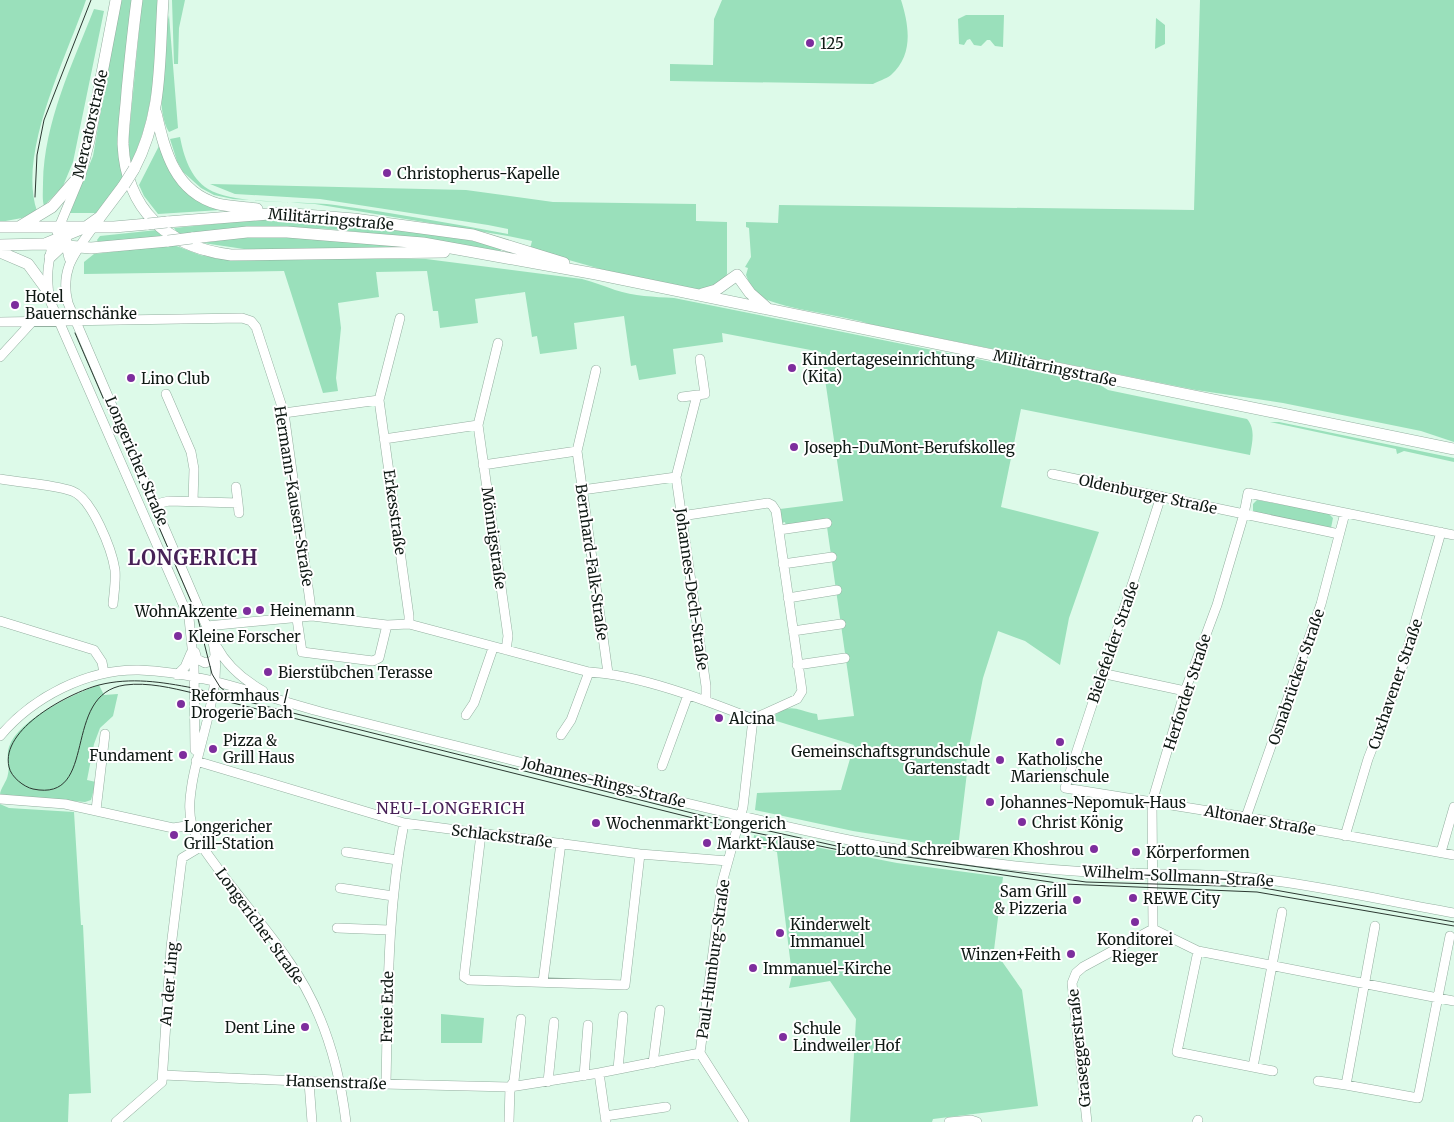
<svg xmlns="http://www.w3.org/2000/svg" width="1454" height="1122" viewBox="0 0 1454 1122" font-family="Merriweather,serif">
<rect width="100%" height="100%" fill="#ddfae9"/>
<path fill="#9ae0bb" d="M0,0h86c-19,56 -69,153 -49,211l-15,7 -22,4z
M120,0h13l-10,177 -25,36h-28l23,-57z
M142,0h17c-4,57 -3,110 -28,163l-3,-18z
M172,0h13l-6,28 -1,36h-4z
M722,0h179c8,25 13,55 -10,75 -5,4 -13,6 -18,9l-203,-3v-17l43,1 1,-46z
M1200,0h254v442l-33,-11 -138,-28 -87,-13 -327,-66c-23,-9 -103,-16 -114,-32 -4,-4 -7,-12 -9,-17l2,-7 -3,-1 6,-10 -2,-29 -3,-1v-5l32,1 1,-18 415,5z
M94,9l10,2 -31,151 -10,24 -19,20c-2,-7 -1,-15 -1,-23 1,-61 29,-118 51,-174z
M169,15l9,113 -9,4c-15,-23 -6,-91 0,-117z
M966,15h38l-1,32 -8,-1 -5,-6h-3l-6,6 -7,-1 -4,-6 -3,1 -3,5 -5,-1 -1,-25z
M1156,18l9,7v19l-10,5z
M180,137c4,20 10,40 28,52 29,17 92,11 127,16 58,8 116,18 173,29v-5l-20,-4 -168,-26 -85,-5 -25,-10 256,6 87,12 143,2v17l31,1v52l-5,11 -20,5 -98,-20 -74,-21 2,-8 -24,-5 -193,-32 -82,-5 -19,-4 -13,-7 -18,-16 -6,-11 -7,-22z
M161,142l16,39 59,28 -78,5 -14,-18 -5,-11z
M264,219c78,3 161,8 236,29l1,3 -114,-16 -58,-6 -42,-2 -108,8 -5,-7z
M157,230l5,7 -64,5 -1,-2 3,-4z
M274,237h35l114,12h-179l-41,-6 35,-5z
M174,245l26,10 19,4h207l156,20c12,3 22,7 33,11 19,6 39,7 59,8l423,85 11,7 139,29c9,10 5,24 3,36l-229,-46 -20,98 98,25 -30,86 -9,47 -35,-24 -27,-10 -15,47 -17,85 2,1 -10,84 -105,-17 -98,-21 2,-17 84,-3 13,-45 -84,-26c21,-18 24,-9 47,-5l1,6 36,-4 -28,-196 -40,6 -1,-4 -3,1 -2,-14 63,-8 -22,-149 -99,-19 1,9 -50,7 3,25 -37,6 -3,-15 -5,1 -7,-50 -50,7 3,26 -37,5 -3,-18 -5,1 -7,-45 -50,7 3,24 -38,5 -2,-17h-5l-6,-40 -51,1 3,25 -41,6 3,25 -5,50 2,13 -15,2 -39,-122 -200,3v-12l10,-8z
M1270,422h9l175,36v4l-50,-11 -7,3 -1,-5z
M1257,500l71,13 5,5 -2,10 -78,-16v-8z
M99,685l5,10 14,-1 -5,22 -13,12 -6,16 -7,36 9,2 -5,18 -6,2 -85,-7c0,-7 7,-13 8,-21 2,-8 -2,-18 1,-27 9,-28 65,-53 90,-62z
M0,804l9,4 65,4 7,113h2l8,168 -22,1 -1,28h-68z
M754,835l143,28 106,14 -9,73 28,40 16,116 -105,13 -1,3h-82l6,-103 -26,-38 -41,7 3,-13 -15,-123 -24,-8z
M441,1014l43,4 -2,25h-41z"/>
<g fill="none" stroke-linecap="round" stroke-linejoin="round">
<g stroke="#94afa0" stroke-width="10">
<path id="minor" d="M96,223c-19,28 -37,44 -28,80l144,336c13,43 -13,101 -20,145 -2,13 -4,27 0,41 5,17 17,31 27,45 22,30 48,59 69,90 35,49 51,104 58,162
M57,232l22,-53
M51,251c-4,19 -5,34 0,52l138,315 5,49 1,83
M400,318l-21,82 30,216v8
M0,322l242,-4 9,3 5,6 28,86 28,203
M0,357l32,-35
M166,394l25,58 3,17 -1,32
M682,397l23,-3 -5,-35
M284,413l95,-13
M478,425l20,-82
M384,439l94,-14 30,211 -2,14
M577,451l19,-81
M483,465l94,-14 31,222
M1052,474l192,40 4,-21 206,42
M676,477l21,-82
M0,479c22,4 51,5 72,12 20,7 40,59 43,79 1,11 -1,23 -2,34
M582,490l94,-13 30,209v15
M1161,496c-31,98 -65,194 -96,292l181,29 208,38
M238,503l1,10
M156,504l13,-3 69,2 -2,-16
M681,516l87,-13 4,2 4,6 26,180 -5,8 -44,20
M779,530l48,-7
M1339,534l-95,-20 -27,91 -32,86 -33,111 1,127 45,22 256,50
M783,564l49,-7
M788,598l49,-8
M297,619l5,33 71,9 6,-3 8,-33
M0,621l94,29 8,12 2,11
M207,626l105,-10 75,9 22,-1 180,48c51,3 116,28 164,47
M793,631l48,-7
M217,647c10,19 27,33 46,44
M195,652l2,7 8,4 7,-2 4,-6
M797,665l48,-7
M1101,673l84,18
M177,675l8,-8 6,-14
M466,715l8,-12 19,-55
M561,735l10,-15 18,-48
M0,736c33,-39 87,-67 139,-66 65,2 127,28 190,44 173,43 346,89 520,126 78,16 159,27 239,32 60,3 121,0 181,8 62,8 123,22 185,33
M196,761l208,62 236,31 88,7
M662,766l26,-71
M0,799l65,5 108,24 19,-3
M96,810l9,-76
M1246,817l75,-213 24,-91
M481,834l-17,143 5,3 156,5 15,-131
M1345,836l23,-77 30,-77 43,-150
M346,852l51,8
M1441,852l13,-45
M340,888l53,8
M1375,926l-29,159 72,13 32,-162
M337,928l52,2
M1198,951l-21,101 96,19
M543,982l18,-139
M653,1063l7,-53
M1253,1067l29,-155
M618,1069l5,-53
M599,1073l7,49
M163,1075l178,8 169,4 89,-14 101,-20
M584,1076l4,-51
M1318,1081l28,4
M309,1082l3,40
M548,1082l6,-60
M386,1084c2,-87 1,-174 18,-261
M605,1116l61,-9
M116,1122l46,-40 9,-135 11,-89 20,-12
M509,1122l1,-35 4,-6 7,-62
M744,1122l-44,-69 22,-170 21,-76 10,-88
M949,1122l22,-2 6,2
M1087,1122l-15,-139 4,-10 7,-6 70,-38
M1197,1122l1,-2"/>
</g>
<g stroke="#94afa0" stroke-width="12">
<path id="major" d="M137,0c-4,30 -7,60 -10,91 -1,17 -4,36 -4,53 3,66 44,103 108,111l213,-3
M156,113c9,39 19,79 62,91 13,3 27,3 39,5
M134,169c29,-55 25,-108 29,-169
M167,222l114,-9 73,6 119,16 91,28
M0,227h114l34,-3
M19,227l33,-20 28,-32 9,-34 27,-141
M192,238l55,-6h40l136,11 173,31 858,175
M66,241l4,17
M47,243l39,-16 14,-10 24,-32
M0,245l43,-1 48,4 77,-7
M0,252l28,12 19,26
M50,257l15,-14
M702,294l14,-4 21,-15 13,18 17,15"/>
</g>
<use href="#minor" stroke="#fff" stroke-width="9"/>
<use href="#major" stroke="#fff" stroke-width="11"/>
<path stroke="#2c3932" stroke-width="1" d="M35,197l2,-42 7,-35 47,-120
M75,333l122,282 15,59 8,13 11,9
M1454,922l-196,-35 -172,-5 -236,-33 -126,-28 -531,-133c-31,-6 -62,-11 -94,-3 -30,8 -99,44 -90,82 2,10 15,20 24,22 67,14 27,-95 92,-104 23,-3 47,3 68,8l544,136 112,23 215,32 193,8 197,34"/>
<g stroke="#94afa0" stroke-width="12" stroke-linecap="butt">
<path id="major-bridge" d="M124,185l10,-16
M148,224l19,-2
M168,241l24,-3"/>
</g>
<use href="#major-bridge" stroke="#fff" stroke-width="11"/>
</g>
<g fill="#7d2d9d" stroke="#fff" stroke-width="2">
<circle cx="810" cy="43" r="5"/>
<circle cx="387" cy="173" r="5"/>
<circle cx="15" cy="305" r="5"/>
<circle cx="792" cy="368" r="5"/>
<circle cx="131" cy="378" r="5"/>
<circle cx="794" cy="447" r="5"/>
<circle cx="260" cy="610" r="5"/>
<circle cx="247" cy="611" r="5"/>
<circle cx="178" cy="636" r="5"/>
<circle cx="268" cy="672" r="5"/>
<circle cx="181" cy="704" r="5"/>
<circle cx="719" cy="718" r="5"/>
<circle cx="1060" cy="742" r="5"/>
<circle cx="213" cy="749" r="5"/>
<circle cx="183" cy="755" r="5"/>
<circle cx="1000" cy="760" r="5"/>
<circle cx="990" cy="802" r="5"/>
<circle cx="1022" cy="822" r="5"/>
<circle cx="596" cy="823" r="5"/>
<circle cx="174" cy="835" r="5"/>
<circle cx="707" cy="843" r="5"/>
<circle cx="1094" cy="849" r="5"/>
<circle cx="1136" cy="852" r="5"/>
<circle cx="1133" cy="898" r="5"/>
<circle cx="1077" cy="900" r="5"/>
<circle cx="1135" cy="922" r="5"/>
<circle cx="780" cy="933" r="5"/>
<circle cx="1071" cy="954" r="5"/>
<circle cx="753" cy="968" r="5"/>
<circle cx="305" cy="1027" r="5"/>
<circle cx="783" cy="1037" r="5"/>
</g>
<g text-anchor="middle" dominant-baseline="central" stroke-width="4" stroke-linejoin="round" paint-order="stroke">
<g font-size="15" fill="#0f1914" stroke="#fff" text-anchor="start">
<text x="820" y="43">125</text>
<text x="397" y="173">Christopherus-Kapelle</text>
<text x="25" y="296">Hotel<tspan x="25" dy="17">Bauernschänke</tspan></text>
<text x="802" y="359">Kindertageseinrichtung<tspan x="802" dy="17">(Kita)</tspan></text>
<text x="141" y="378">Lino Club</text>
<text x="804" y="447">Joseph-DuMont-Berufskolleg</text>
<text x="270" y="610">Heinemann</text>
<text x="237" y="611" text-anchor="end">WohnAkzente</text>
<text x="188" y="636">Kleine Forscher</text>
<text x="278" y="672">Bierstübchen Terasse</text>
<text x="191" y="695">Reformhaus /<tspan x="191" dy="17">Drogerie Bach</tspan></text>
<text x="729" y="718">Alcina</text>
<text x="223" y="740">Pizza &amp;<tspan x="223" dy="17">Grill Haus</tspan></text>
<text x="990" y="751" text-anchor="end">Gemeinschaftsgrundschule<tspan x="990" dy="17">Gartenstadt</tspan></text>
<text x="173" y="755" text-anchor="end">Fundament</text>
<text x="1060" y="759" text-anchor="middle">Katholische<tspan x="1060" dy="17">Marienschule</tspan></text>
<text x="1000" y="802">Johannes-Nepomuk-Haus</text>
<text x="1032" y="822">Christ König</text>
<text x="606" y="823">Wochenmarkt Longerich</text>
<text x="184" y="826">Longericher<tspan x="184" dy="17">Grill-Station</tspan></text>
<text x="717" y="843">Markt-Klause</text>
<text x="1084" y="849" text-anchor="end">Lotto und Schreibwaren Khoshrou</text>
<text x="1146" y="852">Körperformen</text>
<text x="1067" y="891" text-anchor="end">Sam Grill<tspan x="1067" dy="17">&amp; Pizzeria</tspan></text>
<text x="1143" y="898">REWE City</text>
<text x="790" y="924">Kinderwelt<tspan x="790" dy="17">Immanuel</tspan></text>
<text x="1135" y="939" text-anchor="middle">Konditorei<tspan x="1135" dy="17">Rieger</tspan></text>
<text x="1061" y="954" text-anchor="end">Winzen+Feith</text>
<text x="763" y="968">Immanuel-Kirche</text>
<text x="295" y="1027" text-anchor="end">Dent Line</text>
<text x="793" y="1028">Schule<tspan x="793" dy="17">Lindweiler Hof</tspan></text>
</g>
<g font-size="15" fill="#0f1914" stroke="#fff">
<text transform="translate(90 124) rotate(-77)">Mercatorstraße</text>
<text transform="translate(331 219) rotate(5)">Militärringstraße</text>
<text transform="translate(1055 368) rotate(12)">Militärringstraße</text>
<text transform="translate(137 461) rotate(67)">Longericher Straße</text>
<text transform="translate(1148 494) rotate(12)">Oldenburger Straße</text>
<text transform="translate(294 496) rotate(81)">Hermann-Kausen-Straße</text>
<text transform="translate(395 512) rotate(82)">Erkesstraße</text>
<text transform="translate(494 538) rotate(82)">Mönnigstraße</text>
<text transform="translate(592 562) rotate(82)">Bernhard-Falk-Straße</text>
<text transform="translate(692 589) rotate(82)">Johannes-Dech-Straße</text>
<text transform="translate(1113 642) rotate(-71)">Bielefelder Straße</text>
<text transform="translate(1296 677) rotate(-71)">Osnabrücker Straße</text>
<text transform="translate(1395 684) rotate(-71)">Cuxhavener Straße</text>
<text transform="translate(1187 692) rotate(-72)">Herforder Straße</text>
<text transform="translate(604 782) rotate(14)">Johannes-Rings-Straße</text>
<text transform="translate(1260 820) rotate(10)">Altonaer Straße</text>
<text transform="translate(502 836) rotate(7)">Schlackstraße</text>
<text transform="translate(1178 876) rotate(3)">Wilhelm-Sollmann-Straße</text>
<text transform="translate(260 926) rotate(54)">Longericher Straße</text>
<text transform="translate(713 959) rotate(-82)">Paul-Humburg-Straße</text>
<text transform="translate(169 984) rotate(-85)">An der Ling</text>
<text transform="translate(387 1007) rotate(-89)">Freie Erde</text>
<text transform="translate(1079 1048) rotate(-96)">Graseggerstraße</text>
<text transform="translate(336 1082) rotate(2)">Hansenstraße</text>
</g>
<g font-size="16" letter-spacing="1" fill="#482258" stroke="#fff">
<text x="451" y="808">NEU-LONGERICH</text>
</g>
<g font-size="20" font-weight="bold" letter-spacing="1" fill="#482258" stroke="#fff">
<text x="193" y="557">LONGERICH</text>
</g>
</g>
</svg>
